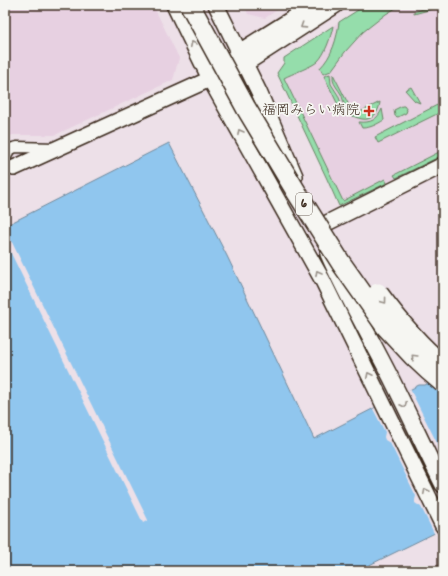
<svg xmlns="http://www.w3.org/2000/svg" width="448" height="576" viewBox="0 0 448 576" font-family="Dekko,'Klee One',sans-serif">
<rect width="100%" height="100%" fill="#ede0e8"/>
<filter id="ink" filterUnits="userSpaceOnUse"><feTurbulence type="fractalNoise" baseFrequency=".025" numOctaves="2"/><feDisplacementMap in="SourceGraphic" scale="8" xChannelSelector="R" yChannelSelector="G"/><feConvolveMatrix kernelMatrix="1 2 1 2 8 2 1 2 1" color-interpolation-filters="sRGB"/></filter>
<g filter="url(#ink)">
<path fill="#e7d0e1" d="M5,5h148l26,53 -6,22 -118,55h-42l-8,4z
M244,5h41l-20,13 -17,-4z
M365,5h78v150l-104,51 -12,-27 -50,-106 7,-10v-5z"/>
<path fill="#95ddab" stroke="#688464" d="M366,5h35l-15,9 -23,18 -18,20 -14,19 -8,3 -3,-6c12,-12 17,-29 19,-46z
M436,5h7v1l-29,8v-2z
M333,26c-2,11 -8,28 -15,35 -4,5 -27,13 -34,17l59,123 42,-22 2,4 -48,23 -12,-27 -50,-106 7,-10v-5z
M330,74l1,10 7,11 6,16 -4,-2 -16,-33z
M333,74l21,41 26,-13c-1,10 -7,19 -18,17 -4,-1 -9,-2 -12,-5 -6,-4 -6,-14 -9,-20 -3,-5 -7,-9 -8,-14 0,-2 0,-4 0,-6z
M411,87l9,16 -5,-2 -10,-11z
M443,102v9l-65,32 -3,-6z
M402,106h2l3,4 -1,3 -8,4 -3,-1 -1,-6z
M382,109l2,11c-7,4 -13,8 -22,8l-3,-6c12,1 18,-2 23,-13z
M443,150v5l-47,23 -2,-3z"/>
<path fill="#90c6ee" stroke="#6e889b" d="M169,143l58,113 87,183 105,-54h6l18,-9v153l-86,42h-352v-345z"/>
<path fill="#ede0e8" d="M5,228l143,292 -5,3 -138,-282z
M410,389l33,66v76l-8,4 -14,-28 -6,-4v-3l1,-4 -26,-53 -5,-3 -1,-3 1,-5 -12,-23z"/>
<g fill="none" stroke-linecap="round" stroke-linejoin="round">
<g stroke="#3b2a1e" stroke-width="13">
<path id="street" d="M5,160l4,-11 8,-2 38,1"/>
</g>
<g stroke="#3b2a1e" stroke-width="18">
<path id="secondary" d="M174,5l36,74 113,202 120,245
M216,5l43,87 36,84
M232,59l7,-7 75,-47
M14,168l44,-20 152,-69 35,-15 91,-59
M317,228l126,-63
M328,254c18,41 41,81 62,122 18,36 35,73 53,109"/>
</g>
<use href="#street" stroke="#f6f6f2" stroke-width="10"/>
<use href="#secondary" stroke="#f6f6f2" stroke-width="15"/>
<g stroke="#3b2a1e" stroke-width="22" stroke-linecap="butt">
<path id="highway-bridge" d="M190,5l56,103 51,85 44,70 45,64 27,29 16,15 14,12
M378,293c19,26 39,51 65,72"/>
</g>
<use href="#highway-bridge" stroke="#f6f6f2" stroke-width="19"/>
</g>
<defs><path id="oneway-chevron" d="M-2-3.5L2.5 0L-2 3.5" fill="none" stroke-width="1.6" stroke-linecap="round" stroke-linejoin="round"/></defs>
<g stroke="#989088">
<use href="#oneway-chevron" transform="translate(303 26) rotate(147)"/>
<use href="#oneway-chevron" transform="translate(193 44) rotate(-116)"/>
<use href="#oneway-chevron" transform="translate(240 132) rotate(-119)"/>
<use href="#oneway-chevron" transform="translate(318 273) rotate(-119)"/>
<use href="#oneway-chevron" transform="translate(384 301) rotate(53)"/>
<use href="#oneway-chevron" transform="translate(414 357) rotate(-135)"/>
<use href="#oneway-chevron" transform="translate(369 375) rotate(-116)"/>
<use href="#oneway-chevron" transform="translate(404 405) rotate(64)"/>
<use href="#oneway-chevron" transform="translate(426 491) rotate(-116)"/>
</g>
</g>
<path fill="#c8321e" stroke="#f6f6f2" stroke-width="1.5" d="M367 105h4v4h4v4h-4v4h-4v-4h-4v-4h4z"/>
<g text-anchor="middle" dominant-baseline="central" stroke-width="3.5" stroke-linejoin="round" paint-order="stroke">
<rect fill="#f6f6f2" stroke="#73675e" stroke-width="1" x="296" y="193" width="16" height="22" rx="3"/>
<g font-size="13" font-weight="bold" fill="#3b2a1e">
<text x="304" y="204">6</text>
</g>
<g font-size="14" fill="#3b2a1e" stroke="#f6f6f2" text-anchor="end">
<text x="360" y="111">福岡みらい病院</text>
</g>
</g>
<rect width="448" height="576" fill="none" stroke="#f6f6f2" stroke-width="20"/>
<rect x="10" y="10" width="428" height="556" fill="none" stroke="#3b2a1e" stroke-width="1.5" filter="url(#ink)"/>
</svg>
